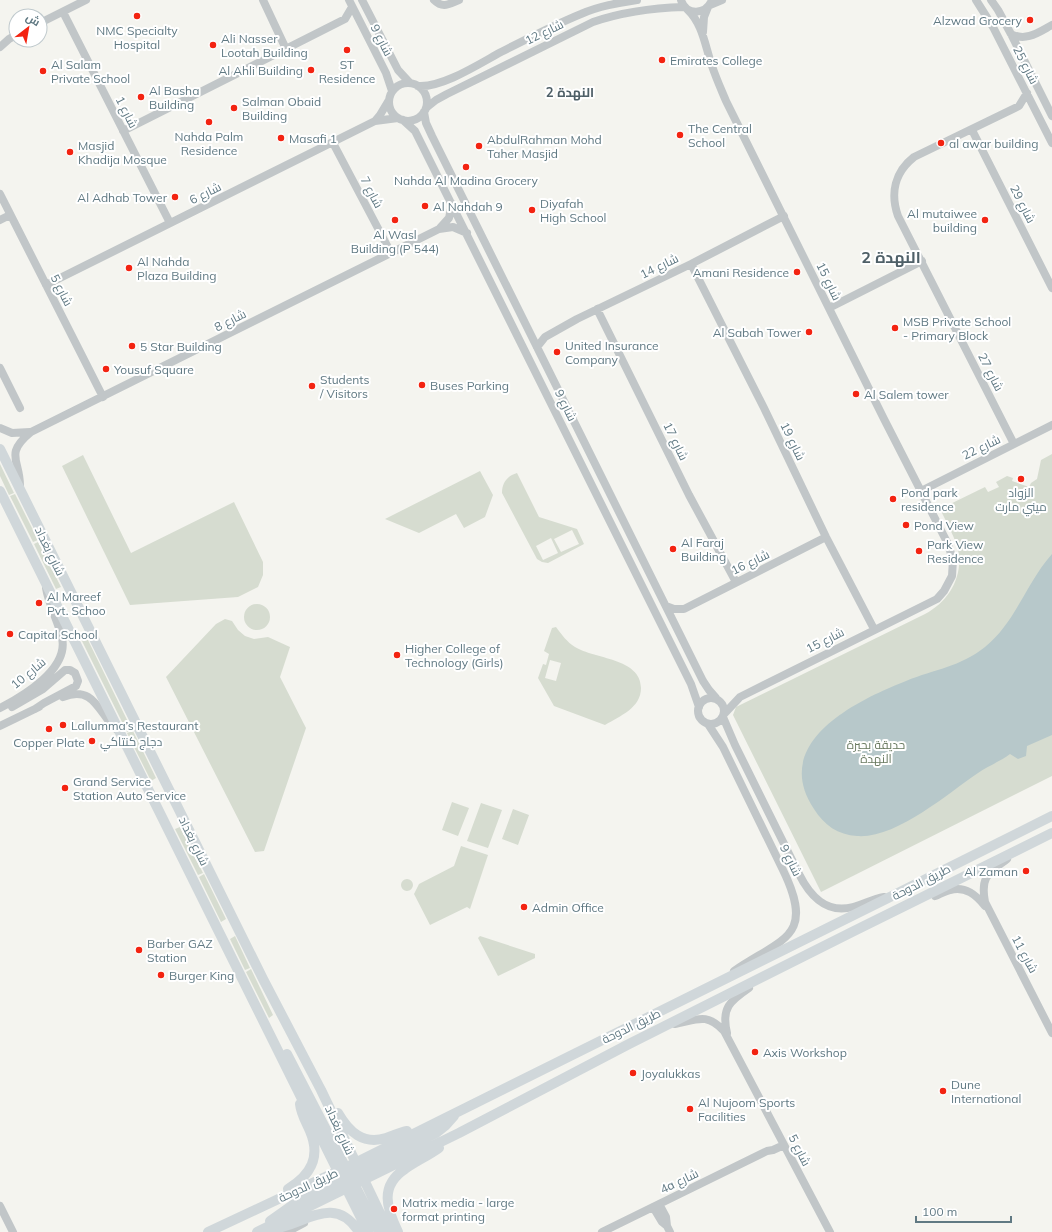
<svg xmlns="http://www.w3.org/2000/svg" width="1052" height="1232" viewBox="0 0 1052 1232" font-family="Mulish,Cairo,sans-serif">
<rect width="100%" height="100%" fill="#f4f4ef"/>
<path fill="#d6dcd0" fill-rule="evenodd" d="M1052,454v322l-231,116 -88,-177 3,-8 189,-93c25,-13 40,-40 32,-68 -4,-12 -11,-25 -17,-37l45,-22 3,5 11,-5 -3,-5 11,-6 6,2 -1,3 17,6 2,-4 6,-4 4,-19z
M83,455l48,98 103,-51 29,60v13l-5,12 -20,10 -108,8 -68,-139z
M0,464l14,29 -5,2 -9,-19z
M480,471l13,24 -8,22 -21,11 -8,-14 -37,19 -34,-14z
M517,473l22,44 38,12 7,15 -36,19 -6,-1 -5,-3 -35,-66c0,-10 5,-17 15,-20zM572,530l7,14 -18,8 -7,-13zM551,538l7,15 -15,7 -7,-14z
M15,494l23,46 -5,2 -23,-46z
M38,542l23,45 -5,2 -22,-45z
M244 617a13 13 0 1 1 26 0a13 13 0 1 1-26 0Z
M225,619l7,2 6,9 7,6 9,3 14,-2 22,10 -10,30 26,51 -42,123 -9,1 -89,-175 50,-53z
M556,627c6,8 11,15 19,20 19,12 66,11 66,41 0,20 -21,28 -36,37l-51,-19 -16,-28 5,-14 3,1 3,-11 -5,-3 8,-23zM550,660l11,3 -5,18 -11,-3z
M86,636l46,94 -5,2 -46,-93z
M133,731l23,47 -5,3 -24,-48z
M452,802l17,6 -11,28 -16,-6z
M481,803l21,7 -14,38 -21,-7z
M513,809l16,6 -11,30 -16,-6z
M180,827l23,46 -5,2 -23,-46z
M461,846l27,9 -18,54 -3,-2 -37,18 -16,-31 5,-10 35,-18z
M204,874l22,45 -5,3 -22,-45z
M401 885a6 6 0 1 1 12 0a6 6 0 1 1-12 0Z
M235,936l15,32 -5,2 -15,-31z
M480,936l55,18v4l-37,18 -20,-38z
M251,969l22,46 -4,3 -23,-46z"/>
<path fill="#b7c8ca" d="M1052,554v181l-25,11 -1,10 -8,3 -8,-5c-9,7 -22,12 -32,19 -31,21 -82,66 -121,63 -19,-1 -33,-11 -43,-27 -44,-66 41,-108 92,-128 29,-12 54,-14 79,-34 31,-25 41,-64 67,-93z"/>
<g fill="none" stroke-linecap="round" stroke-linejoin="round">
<path stroke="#c1c6c8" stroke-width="8" d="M263,0l23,49
M349,0l37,73 6,18
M362,0l36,70 12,13
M434,0c9,9 15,4 25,0
M681,0c5,16 25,15 31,0
M976,0l17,27 59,116
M991,0l7,10 13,24 41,82
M710,5l12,-5
M687,9c16,15 18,37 25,57 4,12 9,23 14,35l158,318 64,125 5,16 -1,16 -8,15 -7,8 -197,98 -15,16
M63,12l107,211
M40,23l46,-23
M703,32l1,-15 4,-10
M1011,34c15,8 28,-2 41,-9
M0,47l9,-8 7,-4
M389 102a19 19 0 1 1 38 0a19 19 0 1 1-38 0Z
M418,86c24,2 61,-22 83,-34 26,-13 53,-27 80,-38 18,-8 37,-11 56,-14
M426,108l10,-8 11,-6 146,-72c29,-10 60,-14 91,-15
M424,112l2,11 6,13 271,545 6,9 7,8
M403,120l12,11 5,10 271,543 8,23
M375,121l5,-6 9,-15
M972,130l80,158
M123,131l222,-112 7,-12
M333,143l58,110
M0,194l103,203
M0,220l10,-5
M440,228l9,-10 3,-14
M691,264l73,144 62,129 48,92
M46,285l329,-164 23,-3
M829,308l93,-47
M597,309l92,186 47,87
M537,347l8,-10 32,-18 114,-55 93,-48
M0,368l20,40
M0,428l12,5 18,-1
M1014,444l-116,-228c-8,-23 -3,-44 16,-59l105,-51 8,-13
M20,488c1,-28 -17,-33 11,-56l408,-203 14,-2 14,6
M921,491l131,-66
M666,606l8,3h10l142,-72
M63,697c32,-13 36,18 54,33
M698 711a13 13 0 1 1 26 0a13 13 0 1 1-26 0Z
M12,707l31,-18 22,-19h5l5,3 3,8 -2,5 -32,17 -9,6
M0,708c23,-12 69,-39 62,-70 -4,-17 -13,-32 -16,-50
M723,717l12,28 64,129c11,22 27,40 54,33 11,-3 20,-8 31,-10
M708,724l15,23 60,123c33,68 -1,68 -49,101
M0,726l39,-19
M1007,859c-18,14 -27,17 -22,43l67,131
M935,896c5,-2 10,-5 15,-6 16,-4 26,5 35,16
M675,1024c22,-4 31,-12 49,7l106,201
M727,1033c-6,-25 3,-32 22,-45
M659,1204l7,13 1,9 3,6
M0,1206l13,26
M653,1207l9,15 5,4
M287,1232l17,-9
M602,1232l165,-81 6,-1 11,-5"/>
<path stroke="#d0d7da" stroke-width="10" d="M0,449l263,530 58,111 68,142
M0,491l368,741
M287,1054l92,178
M338,1113c11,19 25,32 48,25 7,-2 14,-6 21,-7
M288,1189c23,-14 33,-32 22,-58 -4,-9 -9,-17 -10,-27
M270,1221l24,-17 142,-71 10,-8 8,-9
M267,1230c34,-2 66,-39 92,2
M208,1232l147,-69 539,-268 158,-79
M257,1232l202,-99 170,-89 225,-113 198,-98
M398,1232c-11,-23 -19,-46 7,-63 11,-8 23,-13 34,-21"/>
</g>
<g fill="#f32311" stroke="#fff" stroke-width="1.5">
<circle cx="137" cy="16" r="4"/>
<circle cx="1030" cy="20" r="4"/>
<circle cx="213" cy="45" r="4"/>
<circle cx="347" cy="50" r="4"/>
<circle cx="662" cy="60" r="4"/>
<circle cx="311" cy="70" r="4"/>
<circle cx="43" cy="71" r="4"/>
<circle cx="141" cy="97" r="4"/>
<circle cx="234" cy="108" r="4"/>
<circle cx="209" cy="122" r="4"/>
<circle cx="680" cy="135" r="4"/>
<circle cx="281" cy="138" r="4"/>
<circle cx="941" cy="143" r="4"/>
<circle cx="479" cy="146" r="4"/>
<circle cx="70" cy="152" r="4"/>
<circle cx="466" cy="167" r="4"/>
<circle cx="175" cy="197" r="4"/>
<circle cx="425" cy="206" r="4"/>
<circle cx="532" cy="210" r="4"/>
<circle cx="395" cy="220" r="4"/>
<circle cx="985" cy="220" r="4"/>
<circle cx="129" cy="268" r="4"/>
<circle cx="797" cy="272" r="4"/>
<circle cx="895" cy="328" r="4"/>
<circle cx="809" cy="332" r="4"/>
<circle cx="132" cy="346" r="4"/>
<circle cx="557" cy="352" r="4"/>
<circle cx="106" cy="369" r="4"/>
<circle cx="422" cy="385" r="4"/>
<circle cx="312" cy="386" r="4"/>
<circle cx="856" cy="394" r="4"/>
<circle cx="1021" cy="479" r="4"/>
<circle cx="893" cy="499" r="4"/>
<circle cx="906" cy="525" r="4"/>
<circle cx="673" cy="549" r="4"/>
<circle cx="919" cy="551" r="4"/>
<circle cx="39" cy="603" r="4"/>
<circle cx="10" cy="634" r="4"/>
<circle cx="397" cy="655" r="4"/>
<circle cx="63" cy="725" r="4"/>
<circle cx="49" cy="729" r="4"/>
<circle cx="92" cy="741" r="4"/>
<circle cx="65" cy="788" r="4"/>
<circle cx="1026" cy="871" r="4"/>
<circle cx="524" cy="907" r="4"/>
<circle cx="139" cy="950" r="4"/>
<circle cx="161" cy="975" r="4"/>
<circle cx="755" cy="1052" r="4"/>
<circle cx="633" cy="1073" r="4"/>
<circle cx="943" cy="1091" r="4"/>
<circle cx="690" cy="1109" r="4"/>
<circle cx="394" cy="1209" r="4"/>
</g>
<g text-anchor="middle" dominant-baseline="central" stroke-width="4" stroke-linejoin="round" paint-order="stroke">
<g font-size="12" fill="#607983" stroke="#fff" text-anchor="start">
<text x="1022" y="20" text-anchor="end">Alzwad Grocery</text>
<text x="137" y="30" text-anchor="middle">NMC Specialty<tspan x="137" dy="14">Hospital</tspan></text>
<text x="221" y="38">Ali Nasser<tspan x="221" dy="14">Lootah Building</tspan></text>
<text x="670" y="60">Emirates College</text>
<text x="51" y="64">Al Salam<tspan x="51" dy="14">Private School</tspan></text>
<text x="347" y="64" text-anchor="middle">ST<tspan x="347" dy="14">Residence</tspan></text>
<text x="303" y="70" text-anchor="end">Al Ahli Building</text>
<text x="149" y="90">Al Basha<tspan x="149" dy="14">Building</tspan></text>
<text x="242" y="101">Salman Obaid<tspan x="242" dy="14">Building</tspan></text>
<text x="688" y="128">The Central<tspan x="688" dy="14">School</tspan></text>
<text x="209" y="136" text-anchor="middle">Nahda Palm<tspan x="209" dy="14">Residence</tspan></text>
<text x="289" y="138">Masafi 1</text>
<text x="487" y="139">AbdulRahman Mohd<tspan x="487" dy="14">Taher Masjid</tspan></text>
<text x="949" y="143">al awar building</text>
<text x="78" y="145">Masjid<tspan x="78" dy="14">Khadija Mosque</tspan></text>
<text x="466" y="180" text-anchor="middle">Nahda Al Madina Grocery</text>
<text x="167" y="197" text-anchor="end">Al Adhab Tower</text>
<text x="540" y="203">Diyafah<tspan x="540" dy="14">High School</tspan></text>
<text x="433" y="206">Al Nahdah 9</text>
<text x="977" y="213" text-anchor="end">Al mutaiwee<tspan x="977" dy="14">building</tspan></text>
<text x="395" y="234" text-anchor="middle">Al Wasl<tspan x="395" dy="14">Building (P 544)</tspan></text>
<text x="137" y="261">Al Nahda<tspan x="137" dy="14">Plaza Building</tspan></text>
<text x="789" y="272" text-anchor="end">Amani Residence</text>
<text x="903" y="321">MSB Private School<tspan x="903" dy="14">- Primary Block</tspan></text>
<text x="801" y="332" text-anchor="end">Al Sabah Tower</text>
<text x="565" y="345">United Insurance<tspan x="565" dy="14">Company</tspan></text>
<text x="140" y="346">5 Star Building</text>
<text x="114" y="369">Yousuf Square</text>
<text x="320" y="379">Students<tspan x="320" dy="14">/ Visitors</tspan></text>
<text x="430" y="385">Buses Parking</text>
<text x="864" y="394">Al Salem tower</text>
<text x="901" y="492">Pond park<tspan x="901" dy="14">residence</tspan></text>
<text x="1021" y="492" text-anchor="middle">الزواد<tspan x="1021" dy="14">ميني مارت</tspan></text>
<text x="914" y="525">Pond View</text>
<text x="681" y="542">Al Faraj<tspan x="681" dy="14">Building</tspan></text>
<text x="927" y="544">Park View<tspan x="927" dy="14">Residence</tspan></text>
<text x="47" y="596">Al Mareef<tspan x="47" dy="14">Pvt. Schoo</tspan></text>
<text x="18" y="634">Capital School</text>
<text x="405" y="648">Higher College of<tspan x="405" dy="14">Technology (Girls)</tspan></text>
<text x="71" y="725">Lallumma’s Restaurant</text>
<text x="100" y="741">دجاج كنتاكي</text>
<text x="49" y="742" text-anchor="middle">Copper Plate</text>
<text x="73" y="781">Grand Service<tspan x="73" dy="14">Station Auto Service</tspan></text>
<text x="1018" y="871" text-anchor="end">Al Zaman</text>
<text x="532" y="907">Admin Office</text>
<text x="147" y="943">Barber GAZ<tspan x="147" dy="14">Station</tspan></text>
<text x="169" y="975">Burger King</text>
<text x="763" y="1052">Axis Workshop</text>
<text x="641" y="1073">Joyalukkas</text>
<text x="951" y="1084">Dune<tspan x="951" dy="14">International</tspan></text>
<text x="698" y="1102">Al Nujoom Sports<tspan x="698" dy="14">Facilities</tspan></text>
<text x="402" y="1202">Matrix media - large<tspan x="402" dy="14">format printing</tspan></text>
</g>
<g font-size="12" fill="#607983" stroke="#fff">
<text transform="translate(544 32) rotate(-26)">شارع 12</text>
<text transform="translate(382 40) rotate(63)">شارع 9</text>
<text transform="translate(1026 65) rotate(63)">شارع 25</text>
<text transform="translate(127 112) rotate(63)">شارع 1</text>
<text transform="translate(372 192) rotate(62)">شارع 7</text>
<text transform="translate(205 193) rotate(-26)">شارع 6</text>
<text transform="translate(1023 204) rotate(63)">شارع 29</text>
<text transform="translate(659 266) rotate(-26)">شارع 14</text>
<text transform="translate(829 281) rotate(64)">شارع 15</text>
<text transform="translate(62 290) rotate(63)">شارع 5</text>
<text transform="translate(230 320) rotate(-27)">شارع 8</text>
<text transform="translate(991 372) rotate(63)">شارع 27</text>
<text transform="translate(566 405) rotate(64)">شارع 9</text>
<text transform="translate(676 441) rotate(64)">شارع 17</text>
<text transform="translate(793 441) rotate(64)">شارع 19</text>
<text transform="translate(981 447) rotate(-26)">شارع 22</text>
<text transform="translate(50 551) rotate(64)">شارع بغداد</text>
<text transform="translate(750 562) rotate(-26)">شارع 16</text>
<text transform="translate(825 640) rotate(-27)">شارع 15</text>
<text transform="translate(28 673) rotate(-40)">شارع 10</text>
<text transform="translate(194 841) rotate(64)">شارع بغداد</text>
<text transform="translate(791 860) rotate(64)">شارع 9</text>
<text transform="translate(921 882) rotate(-27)">طريق الدوحة</text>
<text transform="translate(1025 954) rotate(62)">شارع 11</text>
<text transform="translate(631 1026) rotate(-26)">طريق الدوحة</text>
<text transform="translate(340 1130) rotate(65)">شارع بغداد</text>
<text transform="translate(800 1150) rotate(63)">شارع 5</text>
<text transform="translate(679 1181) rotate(-26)">4a شارع</text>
<text transform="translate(308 1185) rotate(-25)">طريق الدوحة</text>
</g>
<g font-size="12" fill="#697a60" stroke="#fff">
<text x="876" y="744">حديقة بحيرة<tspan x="876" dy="14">النهدة</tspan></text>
</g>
<g font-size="13" font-weight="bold" fill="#4f6068" stroke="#fff">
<text x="570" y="92">النهدة 2</text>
</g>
<g font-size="16" font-weight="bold" fill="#4f6068" stroke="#fff">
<text x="891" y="257">النهدة 2</text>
</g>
</g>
<g transform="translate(28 28) rotate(31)"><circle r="19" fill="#ffffff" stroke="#bfc9cd"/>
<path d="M0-3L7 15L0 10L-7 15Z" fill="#f32311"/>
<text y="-6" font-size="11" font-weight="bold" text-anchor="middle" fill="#607983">ش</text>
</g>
<path d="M916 1216v6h95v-6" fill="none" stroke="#607983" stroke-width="2"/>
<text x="922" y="1216" font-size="12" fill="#607983" stroke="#ffffff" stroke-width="3" paint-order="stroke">100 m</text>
</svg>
